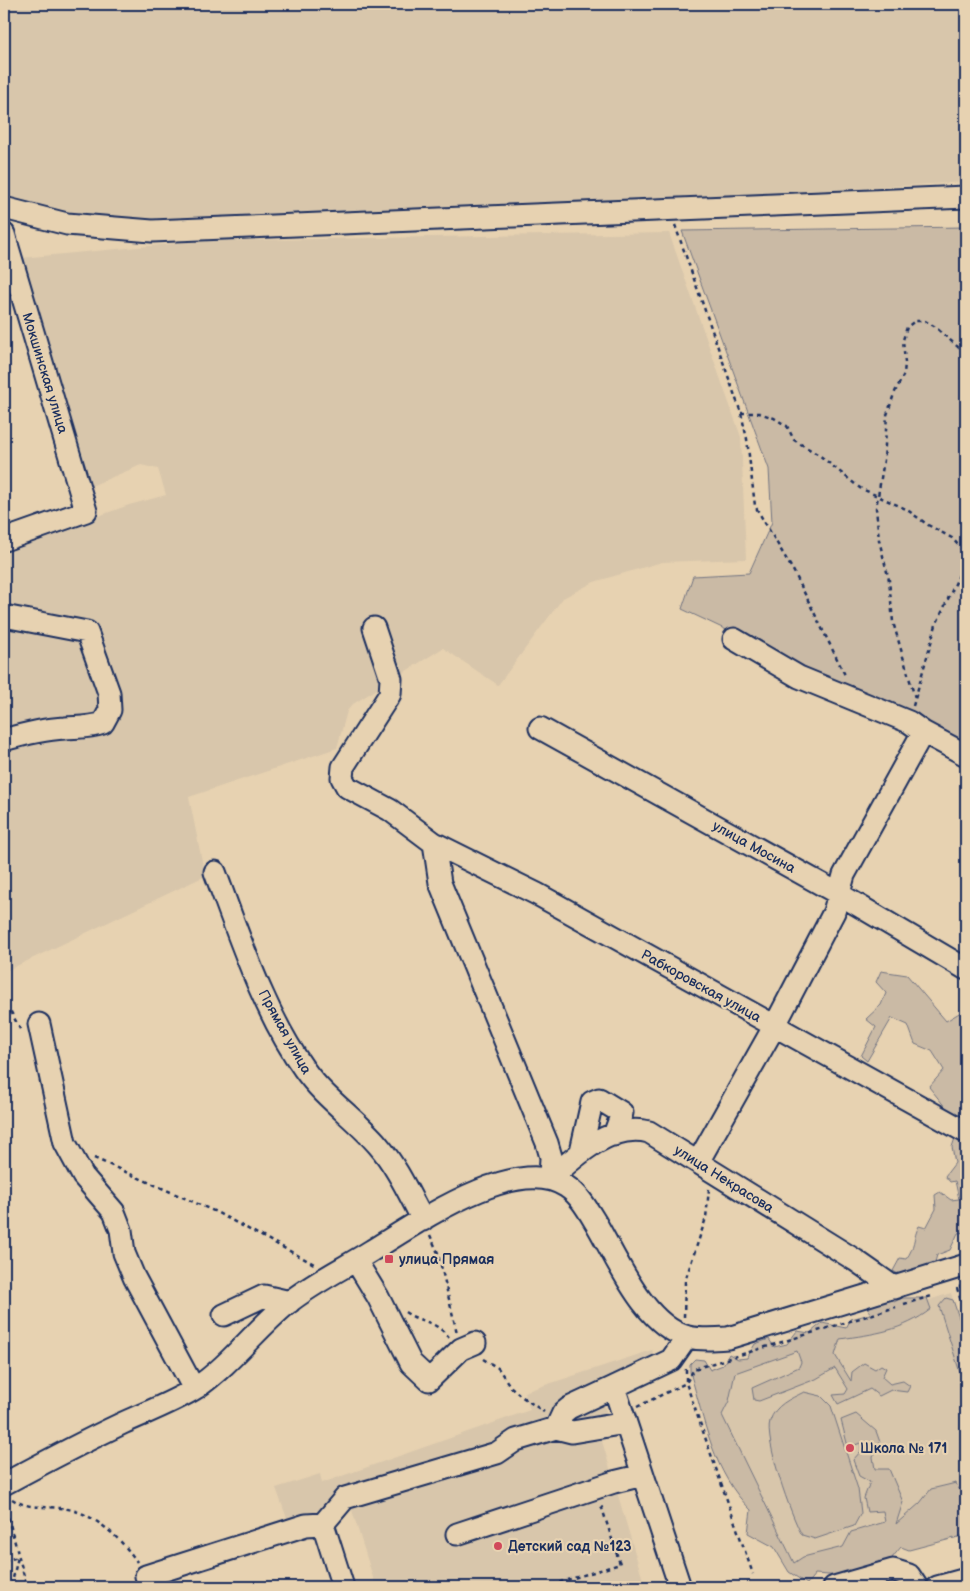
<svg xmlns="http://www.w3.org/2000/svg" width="970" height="1591" viewBox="0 0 970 1591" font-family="'Balsamiq Sans',sans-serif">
<rect width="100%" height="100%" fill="#e7d2b1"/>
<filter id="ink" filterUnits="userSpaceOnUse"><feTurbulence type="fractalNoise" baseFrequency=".02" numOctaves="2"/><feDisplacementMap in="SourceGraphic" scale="10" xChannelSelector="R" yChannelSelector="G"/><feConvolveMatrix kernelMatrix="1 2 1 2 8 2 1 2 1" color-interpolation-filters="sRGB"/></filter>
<g filter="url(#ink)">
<path fill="#d8c6ab" d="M4,4h962v178l-348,21 -476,21 -90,-13 -48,-14z
M669,233l72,204 5,122 -84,3 -68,20 -31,16 -65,87 -55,-37 -90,56 -6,7 -10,37 -148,49 16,79 -201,96v-422l125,-45 37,-10 -8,-26 -17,-4 -50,21 -70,-228 181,-17z
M951,1293l15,48v182l-171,50 -99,-200z
M652,1350l9,22 -60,26 11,28 -13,5 46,156h-269l-26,-83 -61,20 -13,-36 44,-14 2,9 208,-73 -6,-18z"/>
<path fill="#cabaa5" stroke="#727482" d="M966,227v516l-284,-134 11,-33 56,-3 23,-51 -3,-53 -87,-238z
M881,971l26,4 39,46 20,-12 -2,-10 2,-13v139l-29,-16 9,-1 -17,-21 15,-17 -12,-19 -17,-7 -7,-19 -16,-7 -25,43 -6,-5 15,-29 -10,-8 15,-14 5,-12 -10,-11z
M966,1132v100l-8,1 -8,17 -13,5 -4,14 -26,10 -14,-8 7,-13 6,1c9,-11 7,-22 13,-33l7,2 10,-19 -1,-14 5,-3 11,8 8,-1 -4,-18 -5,1 -5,-6 10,-13 -3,-16 3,-9z
M889,1296l5,6 8,-4h25l4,11c-28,22 -57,25 -91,30l-5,16 16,26 1,-9 12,-9 11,6 6,-4 5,3 -4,9 8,7 13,-3 7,5 -3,6 -16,-2 -12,6 -9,-7 -32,15 -5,-9 12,-1 3,-5 -13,-21 -19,11 -57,22 -5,-1 -2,-12 47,-21 2,-5 -4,-11 -62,22 -6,28 -7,14 72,148 9,-6 40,-10 8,-15 34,-10 -2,-11 -16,1 -3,-14 6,-16 -11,-6 -6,-16 8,-9v-8l-13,4 -7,-27 15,-6 20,17 5,14 -8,12 2,12h14l14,33 -7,22 24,-21 11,-14 25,-6 3,7 7,-1v46l-57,15 -8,-3 -14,17 -45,12 -27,-2 -8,10 -18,-12 -15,-25 -26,-14 3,-23c-38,-37 -46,-88 -61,-138v-8l5,-5 9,1 6,10 13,-5 6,-11 9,5 9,-1 8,-14 14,-5 5,8 13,-3 10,-13 13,2 12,-10 24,5 5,-9 19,-5 -4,-12z
M946,1298l7,2 13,39v53l-27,-86z
M804,1392l17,4 10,10 27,83 3,24 -7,13 -39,13 -13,-4c-11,-19 -38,-95 -32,-114 5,-16 20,-22 34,-29z"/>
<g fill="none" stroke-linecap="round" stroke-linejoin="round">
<g stroke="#1b2f5e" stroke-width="25">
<path id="minor" d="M4,208l63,16 85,7 814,-34
M4,234l82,277 -82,29
M4,616l83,16 22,61 1,17 -7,13c-14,5 -24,4 -38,5 -21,1 -41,6 -61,12
M374,628l17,51 -1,15 -47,73 -1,11 5,9 43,23 44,33 103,51 429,238
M734,639l65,38 110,45 14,10 43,23
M540,728l299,166 127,75
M434,843l6,40 107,260 4,14 -1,22
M215,872c24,64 49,141 89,197 20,29 51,49 74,76 19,22 31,49 45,75
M39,1024l26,119 18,33 31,36 7,18 3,23 10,24 60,112
M581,1151l11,-49 7,-3 23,14 -8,22
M698,1162l76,-135 60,-115 10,-37 79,-143
M550,1179c25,-23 62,-57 99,-47l206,128 40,28
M356,1261l22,36 33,66 18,17 32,-31 14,-6
M224,1315l40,-19 26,6
M556,1428l7,-15 6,-5 45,-21
M4,1484c39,-21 79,-42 119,-61 24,-11 51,-21 73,-35 35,-24 59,-58 92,-85 25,-20 56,-35 83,-52 43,-26 146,-99 196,-64 13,8 22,25 30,38 21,36 48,101 91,112 13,3 26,2 40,1l238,-73
M323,1524l22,-26 152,-45 19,-13 40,-12 16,4 54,-9
M457,1534l157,-52 29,-7
M146,1576l160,-51 17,-1 20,63
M680,1587l-66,-200 57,-27 16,-23
M834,1587l59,-17 16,5 8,12
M937,1587l29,-8"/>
</g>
<path stroke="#1b2f5e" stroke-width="2.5" stroke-dasharray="4 4" stroke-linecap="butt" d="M965,213l1,6
M675,225l66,188 6,26 8,67 39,66 52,105
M741,413h18l15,5 13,8 7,14 25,15 41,33 46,21 22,16 24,13 14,16
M915,698l-22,-76 -4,-42 -10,-40 -3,-32 8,-48 3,-45 7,-21 10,-20 1,-11 -2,-23 4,-13 8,-6h10l9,5 32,28
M913,706l23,-81 30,-65
M4,1008l6,2 11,21
M94,1158l122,54 100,53
M430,1235l8,18 19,80
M959,1287l7,-2
M957,1288l9,29
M904,1304l28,-8
M405,1312c18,12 26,6 44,25
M684,1317l1,-36 21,-63 3,-29
M483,1359l15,9 12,18 11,10 23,16
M686,1369v14l67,191
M637,1407l49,-24 8,-14 202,-62
M12,1499c16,10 30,7 48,9 31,2 61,30 77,54
M4,1502l23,85
M4,1561l14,-4 -7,30
M544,1587l76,-23 -19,-59"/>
<use href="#minor" stroke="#e7d2b1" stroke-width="21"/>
</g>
</g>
<g fill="#d1495b" stroke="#e7d2b1" stroke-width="2">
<rect x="384" y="1254" width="10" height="10" rx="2.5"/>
<circle cx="850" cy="1448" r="5"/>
<circle cx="498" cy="1546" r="5"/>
</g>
<g text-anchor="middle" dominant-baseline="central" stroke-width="4.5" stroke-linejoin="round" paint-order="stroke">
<g font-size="14" fill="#1b2f5e" stroke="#e7d2b1">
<text transform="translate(45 373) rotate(73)">Мокшинская улица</text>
<text transform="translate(754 847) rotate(29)">улица Мосина</text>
<text transform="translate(701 986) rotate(29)">Рабкоровская улица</text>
<text transform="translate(285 1032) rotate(61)">Прямая улица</text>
<text transform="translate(724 1179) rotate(32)">улица Некрасова</text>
</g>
<g font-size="14" font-weight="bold" fill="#1b2f5e" stroke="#e7d2b1" text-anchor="start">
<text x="399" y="1259">улица Прямая</text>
<text x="860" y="1448">Школа № 171</text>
<text x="508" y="1546">Детский сад №123</text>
</g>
</g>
<rect width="970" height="1591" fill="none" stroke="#e7d2b1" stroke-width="20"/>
<rect x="10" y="10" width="950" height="1571" fill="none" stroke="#1b2f5e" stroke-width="2" filter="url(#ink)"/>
</svg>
